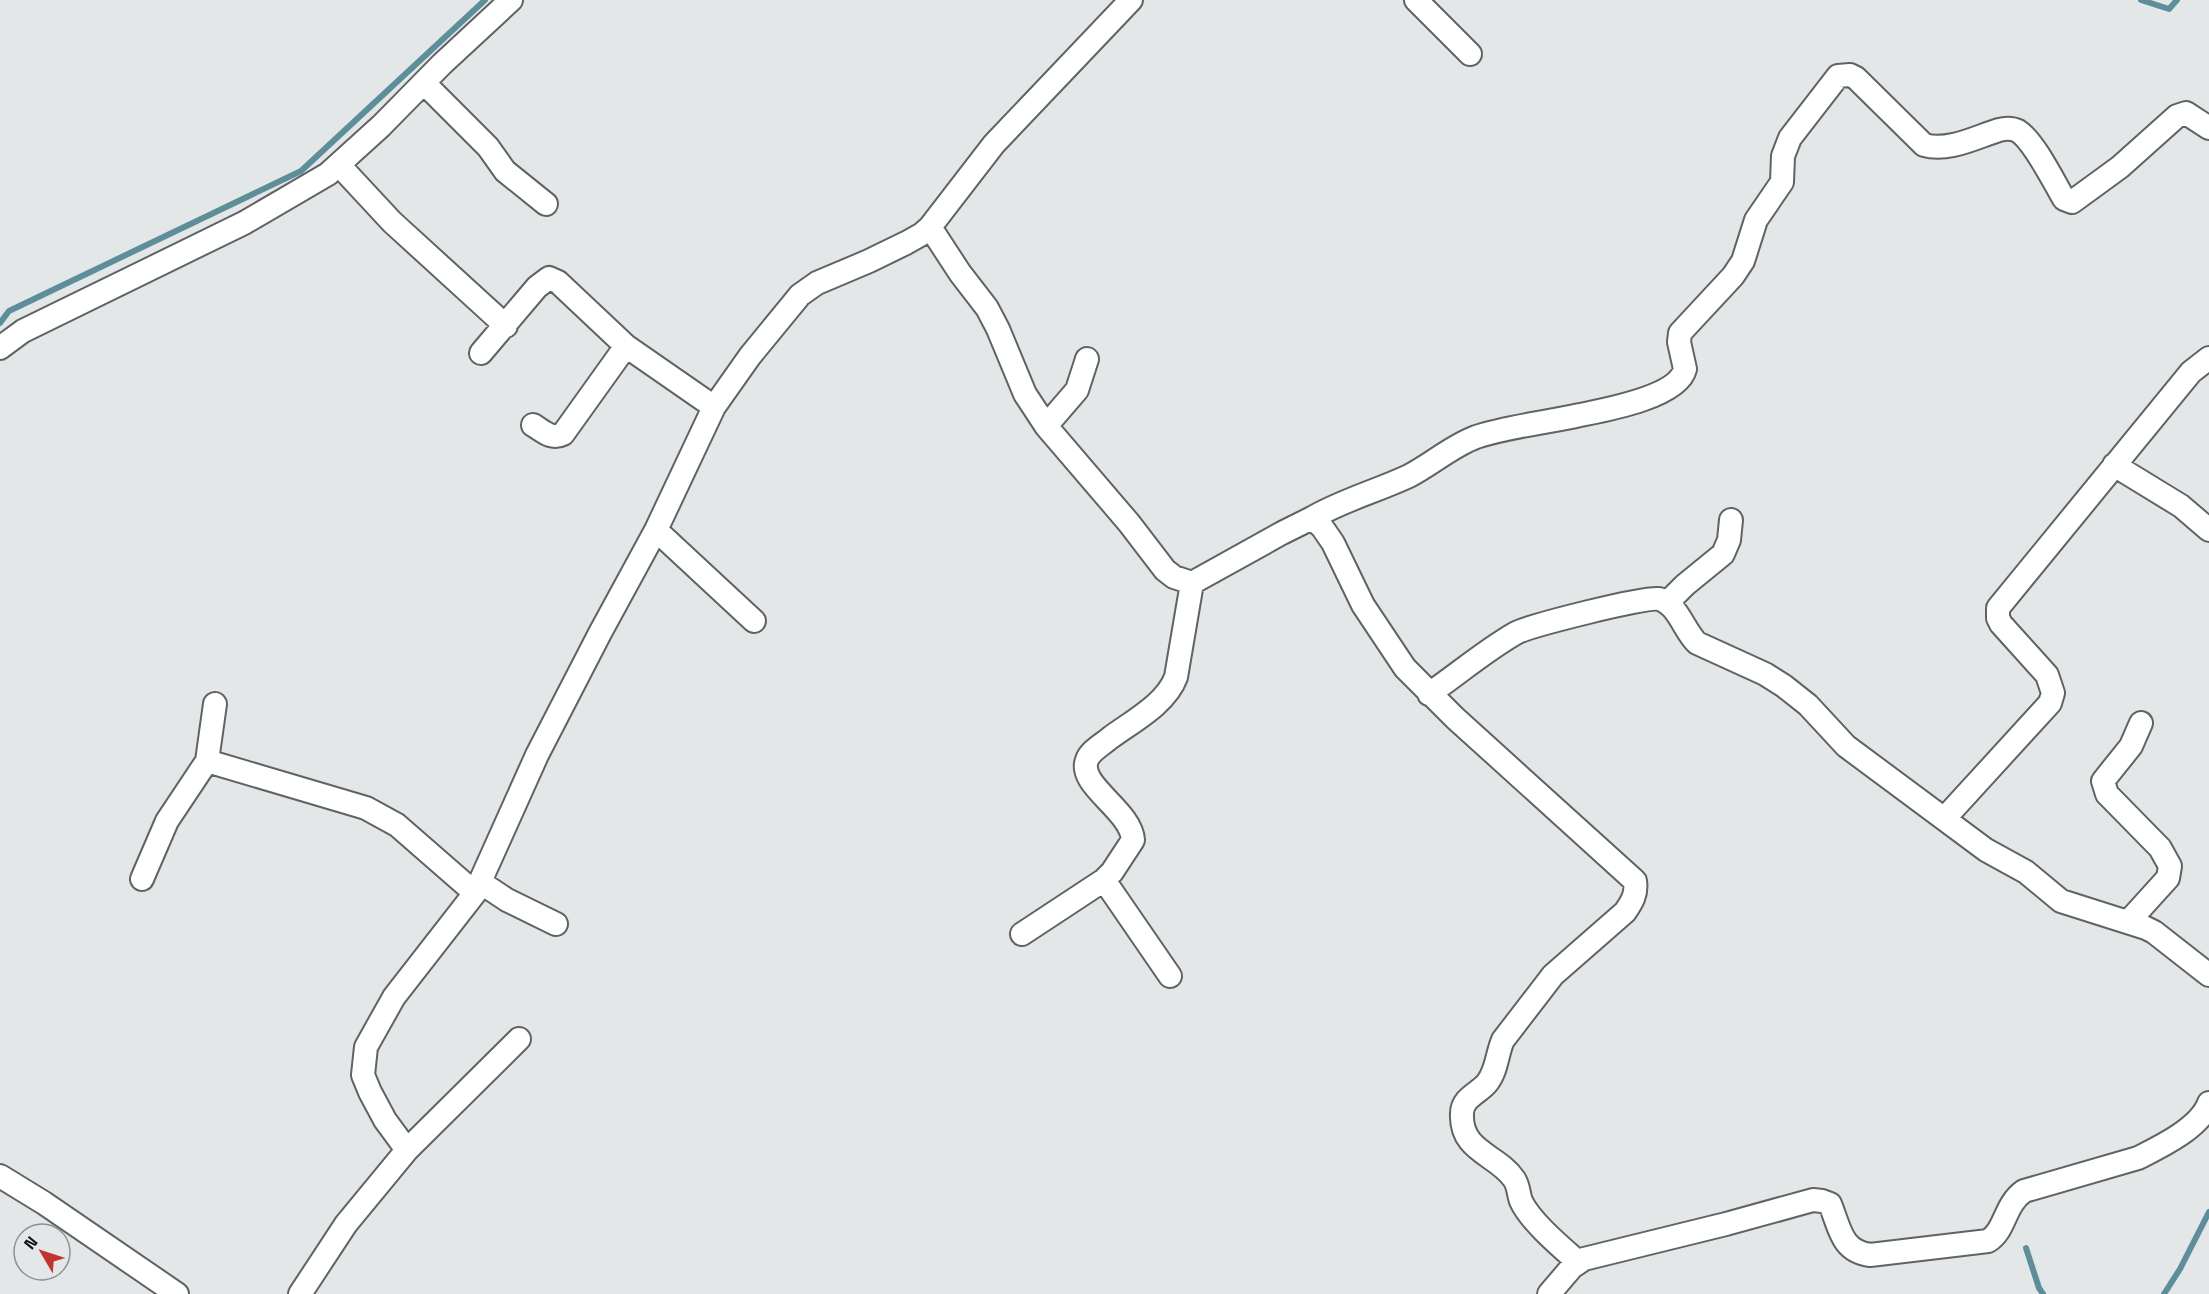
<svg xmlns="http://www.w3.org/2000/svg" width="2209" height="1294" viewBox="0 0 2209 1294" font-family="'Space Grotesk',sans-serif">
<rect width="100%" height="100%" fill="#e3e7e8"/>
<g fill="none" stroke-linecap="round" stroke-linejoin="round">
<path stroke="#5f8e9b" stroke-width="6" d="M2141,0l28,9 8,-9
M0,323l9,-12 292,-140 184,-171
M2026,1248l13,40 4,6
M2164,1294l16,-25 29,-57"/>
<g stroke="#5f6363" stroke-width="26">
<path id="minor" d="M1416,0l54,54
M424,83l64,64 17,24 41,33
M339,165l53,57 114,104
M930,227l30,46 27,35 11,21 27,65 21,32 83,97 36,47 9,7 18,6 90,-50 30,-15 10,9 11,16 30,62 42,63 50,50 180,163c2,13 -3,21 -10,31l-72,63 -50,65c-6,13 -6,31 -16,43 -8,10 -25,15 -25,30 -2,39 35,41 52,66 5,7 4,14 7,22 9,20 40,46 57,61
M0,348l23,-17 221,-108 84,-49 53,-48 61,-62 69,-64
M481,353l56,-66 12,-9 9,4 68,64 88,61
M533,425c10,6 18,15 30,9l63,-88
M1046,426l31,-36 10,-31
M2114,465l67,41 28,24
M1312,518c31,-18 65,-27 97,-42 23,-12 43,-30 67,-39 33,-11 69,-14 104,-22 25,-5 98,-18 105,-46l-6,-27 1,-9 53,-57 10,-15 13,-41 26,-38 1,-26 7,-18 48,-62 12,-1 6,3 68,67c25,7 52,-8 75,-15 7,-2 13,-2 19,1 16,10 36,51 46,68l8,3 48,-35 57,-51 9,-3 23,15
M656,530l98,91
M1667,603l18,-18 38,-31 6,-14 2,-20
M1429,694c29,-20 57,-44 87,-61 13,-7 130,-37 143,-34 19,5 25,32 38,44l68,31 19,12 24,19 38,41 140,104 40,22 35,29 85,27 8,4 55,43
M215,704l-8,57 159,47 31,17 78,68
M1944,819l106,-116 3,-10 -6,-18 -46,-51 -3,-6v-10l193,-236 18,-14
M142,879l25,-58 40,-60
M1104,880l66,96
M480,882l27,18 49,24
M2129,921l39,-43 2,-12 -10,-18 -53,-54 -4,-13 28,-35 10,-23
M1022,934l82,-54 8,-8 21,-32c-2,-30 -56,-55 -46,-80 3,-9 16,-16 23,-22 23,-17 56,-34 66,-61l16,-94
M407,1150l112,-111
M0,1176l44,27 133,91
M300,1294l46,-70 61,-74 -22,-30 -15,-28 -7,-17 3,-28 28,-50 81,-104 62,-138 63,-122 56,-103 58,-123 36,-51 50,-61 17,-12 52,-22 37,-18 16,-9 8,-7 64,-83 137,-144
M1549,1294l23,-27 12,-8 142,-35 87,-24 9,1 8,3c10,24 11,47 40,51l118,-14c18,-11 16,-36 36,-50l114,-33c22,-11 62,-30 71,-55"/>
</g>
<use href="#minor" stroke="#fff" stroke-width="22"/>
</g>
<g transform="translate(42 1252) rotate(309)"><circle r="28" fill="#e3e7e8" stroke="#8e9192" stroke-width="1.5"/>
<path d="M0-4.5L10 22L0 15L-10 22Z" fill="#c1332f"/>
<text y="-9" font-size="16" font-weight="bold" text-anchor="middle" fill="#0e0f10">N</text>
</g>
</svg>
